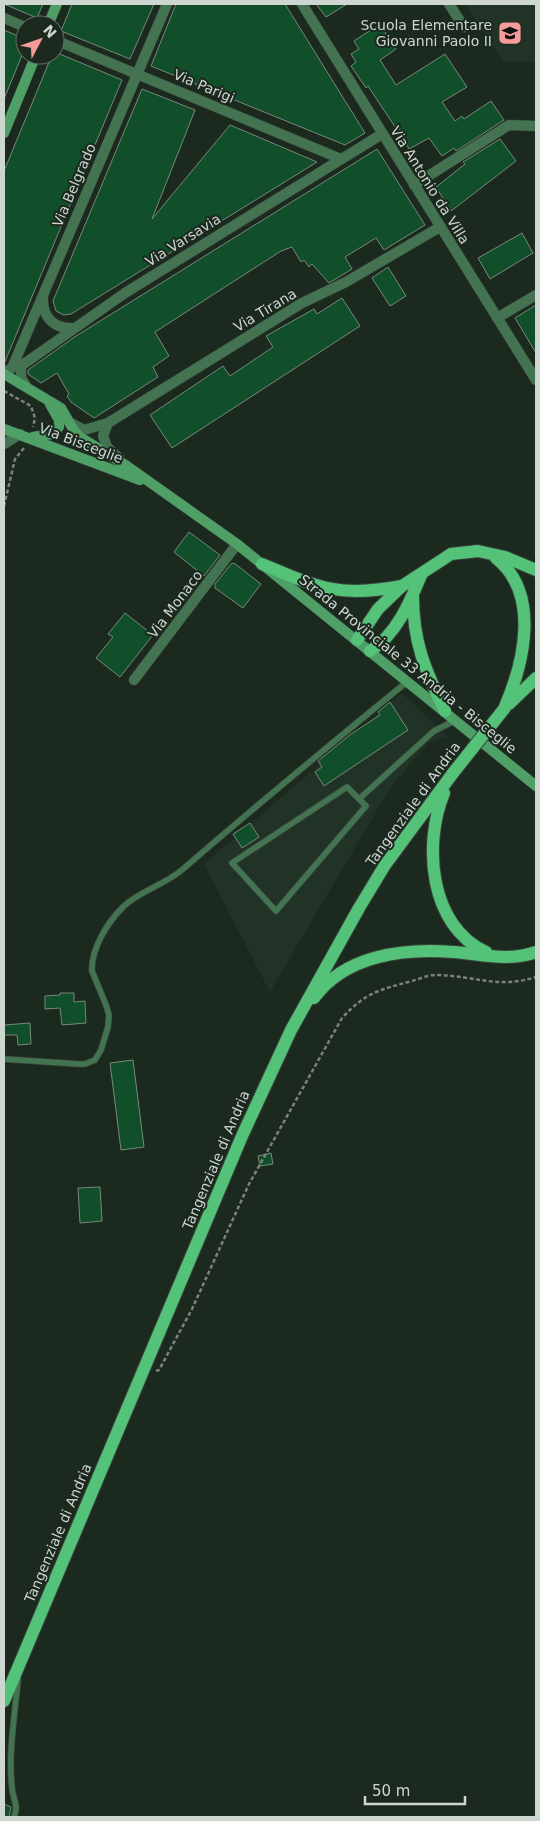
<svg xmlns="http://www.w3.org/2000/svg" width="540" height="1821" viewBox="0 0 540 1821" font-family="'DejaVu Sans',sans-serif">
<rect width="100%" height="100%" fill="#1c291f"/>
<path fill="#213326" d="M465,4h71v58h-33z
M402,693l46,44 -20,6 -38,45 -120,204 -66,-128z"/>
<path fill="#104f29" stroke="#79887c" d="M4,4h39l-6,14z
M72,4h82l-24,55 -69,-28z
M176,4h109l80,129 -20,12 -194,-79z
M316,4h31l-21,13z
M380,24l16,25 -16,11 16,25 49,-31 22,33 -25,15 13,19 7,-5 2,3 27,-18 13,19 -48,31 -2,-3 -12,8 -13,-18 -20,11 -10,-20 -2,1 -29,-44 -2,2 -15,-22 5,-4 -5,-8 8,-5 -5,-8z
M4,30l21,9v9l-21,51z
M55,52l67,28 -118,284v-193l48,-116h3z
M142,89l53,21 -43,109 78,-94 87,37 -246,152 -7,1 -8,-4 -3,-10z
M500,139l16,22 -65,50 -15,-24 29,-23 -2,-2z
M377,149l48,76 -41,25 -8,-12 -31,19 7,12 -23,14 -17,-19 -3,3 -5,-7 -3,2 -9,-15 -11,4 -126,81 14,24 -16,11 5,10 -64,41 -23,-16 -4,-6 2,-2 -12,-21 -16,10 -13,-9v-4l48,-34z
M522,233l11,20 -43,26 -12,-21z
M388,267l18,29 -16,10 -18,-28z
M342,298l18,28 -188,122 -22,-33 73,-49 7,10 43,-29 -7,-11 48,-27 3,5z
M536,305v48l-21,-35z
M189,532l31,23 -16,21 -30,-24z
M234,563l27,21 -18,24 -28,-20v-4l16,-20z
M125,613l28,22 -33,42 -24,-19 17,-21 -5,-3z
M390,702l18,28 -84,56 -9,-14 7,-5 -4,-6 33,-27 29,-19 -2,-3z
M250,823l9,14 -17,11 -9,-14z
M60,993h14v9l11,-1 1,22 -24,2 -2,-17 -15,1v-13l15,-1z
M30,1023l1,21 -13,1 -1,-10h-13v-10z
M133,1060l11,87 -23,3 -11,-87z
M271,1153l2,11 -13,2 -2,-10z
M100,1187l2,34 -22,2 -2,-35z
M4,1804l7,3 -2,10h-5z"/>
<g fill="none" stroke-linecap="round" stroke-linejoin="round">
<g stroke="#38453b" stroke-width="7">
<path id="lane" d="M347,787l19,19 -90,105 -44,-48z
M359,799l75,-68 22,-11
M4,1059l74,5h7l10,-4 6,-10 7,-23 1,-12 -3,-10 -14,-34c-1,-22 15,-48 31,-64 16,-16 42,-22 60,-38 74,-64 149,-126 225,-188
M14,1817c5,-12 -1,-17 -2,-29 -4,-36 3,-73 6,-109"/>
</g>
<g stroke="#38453b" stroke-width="11">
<path id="street" d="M302,4l234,376
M449,4l15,23
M4,18l21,9
M55,40l286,119
M414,185l95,-60 27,1
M43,298c-1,19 11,31 30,30
M497,318l39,-23
M4,372l8,-4 155,-364
M26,386l-5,-8v-12l104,-73 257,-159
M69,422l15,8 24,-7 194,-120 44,-21 94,-55
M108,423l-5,13 4,11 12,11
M4,444l16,-10
M134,680l103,-136"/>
</g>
<g stroke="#38453b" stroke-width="11">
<path id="secondary" d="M48,25l9,-21
M4,133l32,-78
M4,374l57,34 12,21 7,8 47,29 110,78 299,242
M4,429l136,51
M33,437l19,-3 7,-7v-7l-9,-16"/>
</g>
<g stroke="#38453b" stroke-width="14">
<path id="primary" d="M496,558c44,35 29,103 8,151
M262,564c57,24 77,34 140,22
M413,596c0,46 12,74 32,115
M357,640l21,-31 24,-23 49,-32 27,-3 27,6 31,13
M370,651c27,-17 40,-49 52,-78
M509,704l27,-26
M444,793c-21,51 -15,133 42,159
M314,998c31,-43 90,-50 139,-46 28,2 56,10 83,0
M4,1701l238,-565 49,-106 68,-122 26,-43 68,-92"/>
</g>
<path stroke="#79837b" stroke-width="2.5" stroke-dasharray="4 2.5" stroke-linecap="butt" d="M4,391l27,15 4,12 -2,9
M4,506l11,-47 9,-11
M156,1371l3,-1 33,-61 57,-125 93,-166c24,-26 37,-28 70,-37 8,-2 17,-7 26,-6 37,1 60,14 98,2"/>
<use href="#lane" stroke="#437350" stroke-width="5.5"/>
<use href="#street" stroke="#437350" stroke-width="10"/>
<use href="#secondary" stroke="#4ea067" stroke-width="10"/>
<use href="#primary" stroke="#55c279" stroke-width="12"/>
<g stroke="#38453b" stroke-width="14" stroke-linecap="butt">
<path id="primary-bridge" d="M453,773l51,-64"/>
</g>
<use href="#primary-bridge" stroke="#55c279" stroke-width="12"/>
</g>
<defs>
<g id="school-square" transform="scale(1.25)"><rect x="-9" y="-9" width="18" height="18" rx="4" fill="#f59b9a" stroke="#1c291f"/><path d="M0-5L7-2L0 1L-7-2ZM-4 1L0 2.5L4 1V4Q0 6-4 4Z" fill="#111"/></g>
</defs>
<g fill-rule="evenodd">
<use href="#school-square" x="510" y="33"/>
</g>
<g text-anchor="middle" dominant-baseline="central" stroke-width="4" stroke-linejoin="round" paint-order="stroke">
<g font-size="14" fill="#ced6d0" stroke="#1c291f" text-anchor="end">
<text x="492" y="25">Scuola Elementare<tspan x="492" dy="16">Giovanni Paolo II</tspan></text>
</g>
<g font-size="14" fill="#ced6d0" stroke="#1c291f">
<text transform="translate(204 86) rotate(23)">Via Parigi</text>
<text transform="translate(74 185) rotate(-67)">Via Belgrado</text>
<text transform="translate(430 185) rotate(58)">Via Antonio da Villa</text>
<text transform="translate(183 240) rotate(-32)">Via Varsavia</text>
<text transform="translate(265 310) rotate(-31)">Via Tirana</text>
<text transform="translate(81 443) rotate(21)">Via Bisceglie</text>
<text transform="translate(175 604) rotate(-53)">Via Monaco</text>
<text transform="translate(408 664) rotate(39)">Strada Provinciale 33 Andria - Bisceglie</text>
<text transform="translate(413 804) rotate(-54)">Tangenziale di Andria</text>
<text transform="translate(216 1160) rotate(-67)">Tangenziale di Andria</text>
<text transform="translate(58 1533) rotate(-67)">Tangenziale di Andria</text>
</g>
</g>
<rect width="540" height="1821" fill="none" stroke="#ced6d0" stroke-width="10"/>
<g transform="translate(40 40) rotate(49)"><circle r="24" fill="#1c291f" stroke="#636e66"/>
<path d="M0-4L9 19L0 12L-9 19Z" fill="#f59b9a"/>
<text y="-8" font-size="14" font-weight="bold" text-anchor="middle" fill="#ced6d0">N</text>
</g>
<path d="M365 1796v8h100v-8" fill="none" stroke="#ced6d0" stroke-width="2.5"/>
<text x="372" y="1796" font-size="15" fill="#ced6d0" stroke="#1c291f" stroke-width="4" paint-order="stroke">50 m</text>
</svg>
